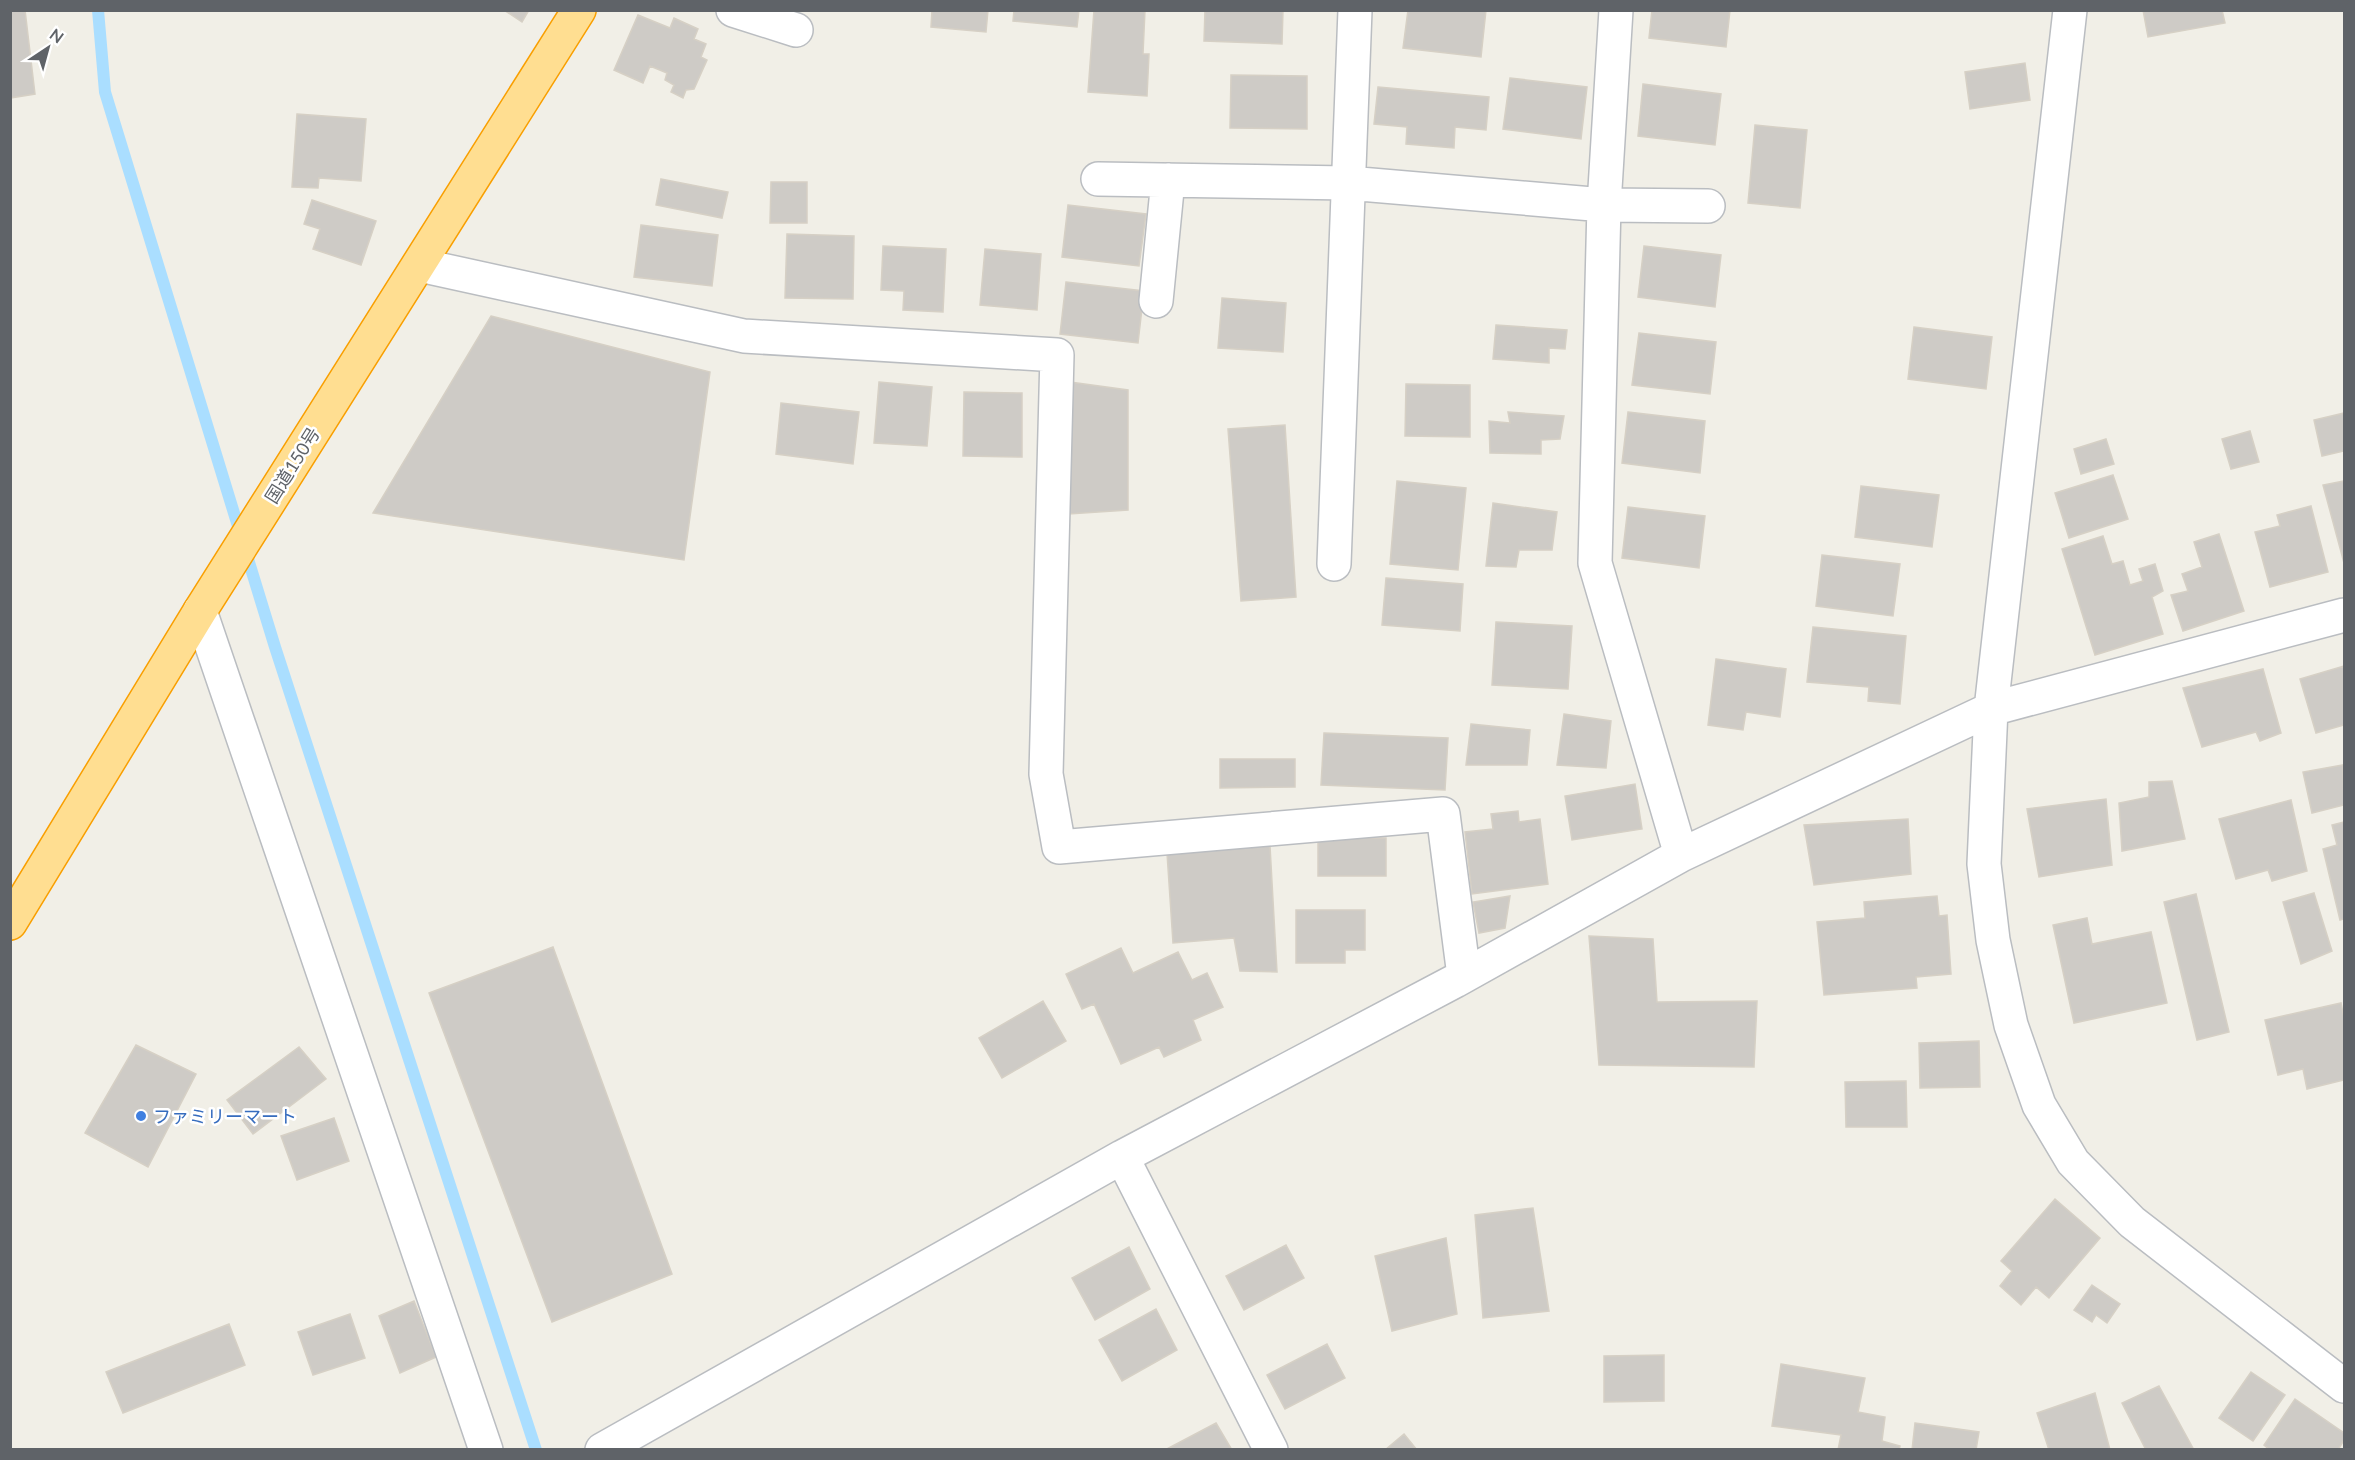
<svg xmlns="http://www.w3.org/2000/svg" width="2355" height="1460" viewBox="0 0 2355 1460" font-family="Lato,'Noto Sans JP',sans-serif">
<rect width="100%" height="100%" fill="#f1efe7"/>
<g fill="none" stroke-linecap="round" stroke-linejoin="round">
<path stroke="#aadeff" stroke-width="12" d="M98,10l7,82 170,555 261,803"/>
</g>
<path fill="#cecbc6" stroke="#d6d0c5" stroke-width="1.5" d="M10,10h15l10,84 -25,4z
M504,10h25l-7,12z
M932,10h56l-2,22 -55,-5z
M1014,10h65l-2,17 -64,-6z
M1094,10h51l-2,44h6l-2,42 -59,-4z
M1205,10h78l-1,34 -78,-3z
M1408,10h78l-5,47 -78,-9z
M1652,10h78l-4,37 -77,-9z
M2143,10h79l3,13 -77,14z
M638,15l32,13 4,-10 24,11 -4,10 12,5 -5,13 6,3 -13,29 -8,1 -3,8 -12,-6 3,-7 -9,-5 2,-7 -17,-7 -7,17 -29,-13z
M2025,63l5,37 -60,9 -5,-37z
M1231,75l76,1v53l-77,-1z
M1510,78l77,9 -6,52 -78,-10z
M1643,84l78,10 -6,51 -77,-9z
M1378,87l111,10 -3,33 -31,-3 -1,21 -48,-4 1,-17 -33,-3z
M297,114l69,5 -5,62 -42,-3 -1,10 -26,-1z
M1755,125l52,5 -7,78 -52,-5z
M661,179l67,13 -6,26 -66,-13z
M771,182h36v41h-37z
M312,200l64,21 -15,44 -48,-16 7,-20 -16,-5z
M1068,205l78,9 -7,52 -77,-9z
M641,225l77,10 -6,51 -78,-9z
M787,234l67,2 -1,63 -68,-1z
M883,246l63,3 -3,63 -40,-2 1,-19 -23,-1z
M1644,246l77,9 -6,52 -77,-10z
M985,249l56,5 -4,56 -57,-5z
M1066,282l78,9 -6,52 -78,-9z
M1222,298l64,5 -3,49 -65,-4z
M491,316l219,56 -26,188 -311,-47z
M1496,325l71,5 -2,19 -16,-1v15l-56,-4z
M1914,327l78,10 -6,52 -78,-10z
M1639,333l77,9 -6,52 -78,-9z
M879,382l53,5 -5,59 -53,-3z
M1070,382l58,8v120l-59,4z
M1406,384l64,1v52l-65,-1z
M964,392l58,1v64l-59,-1z
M781,403l78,9 -6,52 -77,-10z
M1508,412l56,4 -4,23 -19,1v14l-51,-1 -1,-32 21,2z
M1628,412l77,9 -5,52 -78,-10z
M2344,413v38l-22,5 -8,-36z
M1285,425l11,172 -55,4 -13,-172z
M2250,431l9,31 -28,7 -9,-30z
M2106,439l8,25 -33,10 -7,-25z
M2113,475l15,44 -59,19 -14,-45z
M1397,481l69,7 -8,82 -68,-6z
M2344,481v82l-21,-78z
M1861,486l78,9 -7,52 -77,-10z
M1493,503l64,9 -5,38h-33l-3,17 -30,-1z
M2311,506l17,66 -58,15 -15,-55 25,-6 -3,-11z
M1628,507l77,9 -6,52 -77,-10z
M2219,534l25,77 -61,20 -12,-36 17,-4 -6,-17 20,-7 -8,-25z
M2103,536l9,28 11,-3 7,24 13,-4 -4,-12 16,-5 8,27 -11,6 11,37 -68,21 -33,-106z
M1822,555l78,9 -7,52 -77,-10z
M1386,578l77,6 -3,47 -78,-6z
M1496,622l76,4 -4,63 -76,-4z
M1813,627l93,9 -6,68 -32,-3 1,-14 -62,-5z
M1716,659l70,10 -6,48 -34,-5 -3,18 -35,-5z
M2344,666v59l-28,8 -16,-54z
M2263,669l18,64 -21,8 -4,-9 -54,15 -19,-59z
M1564,714l47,7 -5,47 -49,-3z
M1471,724l59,6 -3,35h-61z
M1324,733l124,5 -3,52 -124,-5z
M1220,759h75v28l-75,1z
M2343,765l1,40 -32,8 -9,-41z
M2172,781l13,58 -63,12 -3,-48 30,-6v-15z
M1635,784l7,45 -70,11 -7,-44z
M2106,799l6,66 -73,12 -12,-68z
M2291,800l16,71 -35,10 -4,-11 -32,9 -17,-60z
M1518,811l1,11 21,-3 8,65 -76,10 -7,-62 28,-3 -2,-15z
M1908,819l3,55 -97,11 -10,-60z
M2344,822v97l-4,1 -17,-71 14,-4 -5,-20z
M1318,838h68v38h-68z
M1270,846l7,126 -37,-1 -6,-33 -61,5 -6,-90z
M2314,893l18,58 -31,13 -18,-62z
M2196,894l33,138 -32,8 -33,-138z
M1510,896l-5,32 -26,5 -6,-31z
M1937,896l2,20 8,-1 4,59 -35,3 1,11 -93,7 -7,-73 48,-4 -1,-16z
M1296,910h69v40h-20v13h-49z
M2087,918l5,26 59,-12 16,71 -93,20 -21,-98z
M1589,936l64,3 4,63 100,-1 -3,66 -155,-2z
M553,947l119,327 -120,48 -123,-329z
M1121,948l12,25 45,-21 14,28 15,-7 16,34 -30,13 8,20 -37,17 -5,-10 -38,17 -27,-60 -12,5 -16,-35z
M1043,1001l23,40 -64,37 -23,-40z
M2341,1003l3,15v62l-37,9 -4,-20 -25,6 -13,-55z
M1979,1041l1,46 -60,1 -1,-45z
M136,1045l60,29 -48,93 -63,-34z
M299,1047l27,32 -73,55 -26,-34z
M1906,1081l1,46h-61l-1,-45z
M334,1118l15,43 -52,19 -16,-44z
M2055,1199l45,39 -51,60 -13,-11 -15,18 -21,-19 12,-15 -11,-10z
M1533,1208l16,103 -66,7 -8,-103z
M1446,1238l11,76 -65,17 -17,-75z
M1286,1245l18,33 -60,32 -18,-34z
M1129,1247l21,42 -55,31 -23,-42z
M2092,1285l28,19 -13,19 -11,-8 -4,7 -18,-12z
M414,1301l22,56 -36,16 -21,-57z
M1156,1309l21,41 -55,31 -23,-41z
M350,1314l15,44 -52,17 -15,-43z
M229,1324l16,41 -122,48 -17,-41z
M1327,1344l18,34 -60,31 -18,-34z
M1664,1355v46l-60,1v-46z
M1781,1364l84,14 -7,34 27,5 -3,24 18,5 -1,4h-61l3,-15 -69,-9z
M2251,1372l34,23 -32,46 -34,-23z
M2159,1386l35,64h-48l-24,-47z
M2095,1393l15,57h-61l-12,-37z
M2295,1399l49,34v7l-6,10h-68l-6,-5z
M1216,1423l16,27h-67z
M1915,1423l64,9 -3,18h-64z
M1404,1434l13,16h-32z"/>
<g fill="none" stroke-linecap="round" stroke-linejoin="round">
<g stroke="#babdc1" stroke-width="36">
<path id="minor" d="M733,10l63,20
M1616,10l-12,195 -9,358 86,292
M2070,10l-79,699 -7,155 9,76 18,85 28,80 34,57 59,60 212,164
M1098,179l250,4 256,22 104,1
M419,265l325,71 313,19 -11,419 13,73 384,-33 21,162
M1156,301l12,-121
M1334,564l21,-554
M200,611l286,839
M1122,1157l149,293
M602,1450l520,-293 333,-176 226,-126 310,-146 353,-94"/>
</g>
<g stroke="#f99f00" stroke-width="36">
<path id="highway" d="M10,923l190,-312 379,-601"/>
</g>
<use href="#minor" stroke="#fff" stroke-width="33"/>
<use href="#highway" stroke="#ffde91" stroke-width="33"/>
</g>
<circle fill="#3f7fe0" stroke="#fff" stroke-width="2" cx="141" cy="1116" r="6"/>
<g text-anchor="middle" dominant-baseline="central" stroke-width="5" stroke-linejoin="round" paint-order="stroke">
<g font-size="18" fill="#5f6368" stroke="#fff">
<text transform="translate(292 465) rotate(-58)">国道150号</text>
</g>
<g font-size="18" fill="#366cbe" stroke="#fff" text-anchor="start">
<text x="153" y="1116">ファミリーマート</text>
</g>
</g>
<rect width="2355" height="1460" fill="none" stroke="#5f6368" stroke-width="24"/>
<g transform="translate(48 48) rotate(36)" stroke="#ffffff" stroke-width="4.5" paint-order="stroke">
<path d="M0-4.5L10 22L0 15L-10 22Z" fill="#5f6368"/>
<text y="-9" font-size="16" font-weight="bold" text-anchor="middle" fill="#5f6368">N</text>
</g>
</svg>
